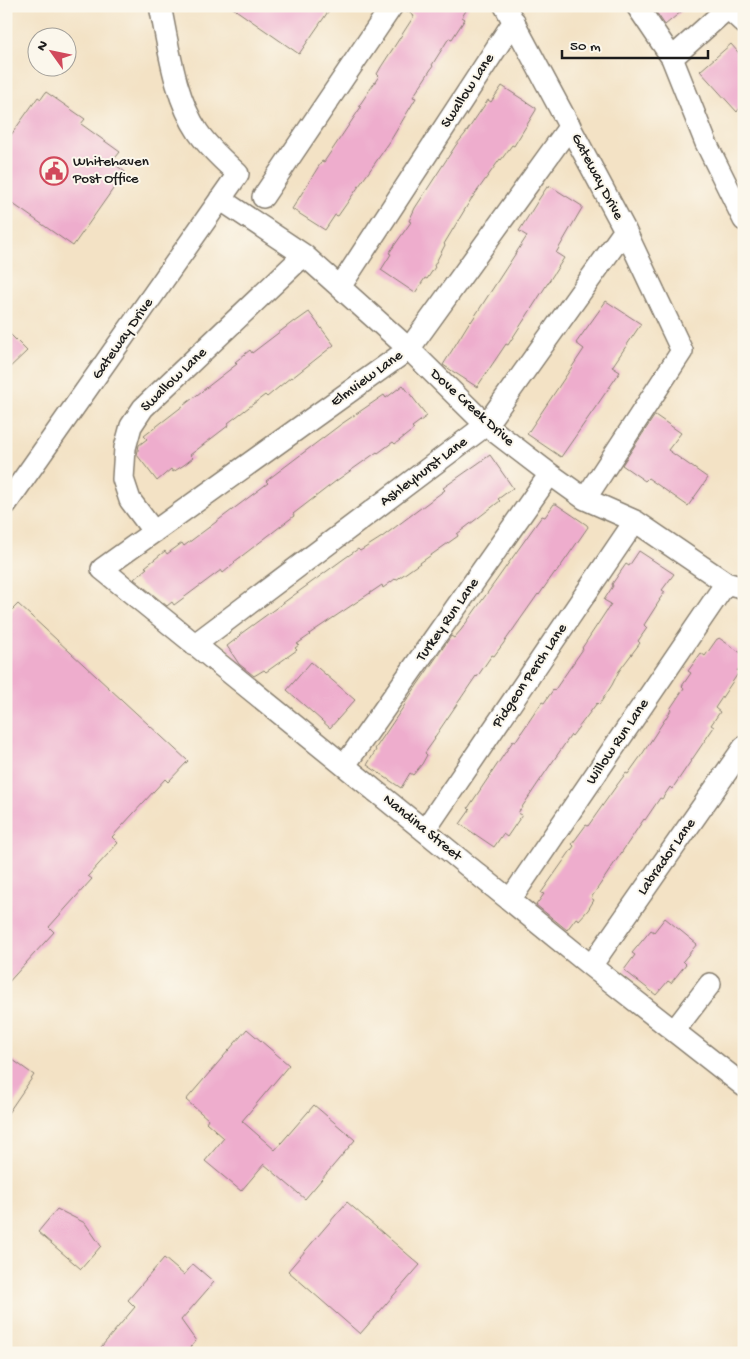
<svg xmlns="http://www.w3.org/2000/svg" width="750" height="1359" viewBox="0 0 750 1359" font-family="'Gochi Hand',sans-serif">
<rect width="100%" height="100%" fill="#fbf7ec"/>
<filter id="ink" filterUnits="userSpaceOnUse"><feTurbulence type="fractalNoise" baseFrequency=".02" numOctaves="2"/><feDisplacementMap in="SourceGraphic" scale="10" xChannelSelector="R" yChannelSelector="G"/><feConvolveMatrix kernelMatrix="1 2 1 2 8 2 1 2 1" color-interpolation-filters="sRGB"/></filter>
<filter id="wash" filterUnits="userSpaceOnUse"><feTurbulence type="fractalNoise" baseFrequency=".0096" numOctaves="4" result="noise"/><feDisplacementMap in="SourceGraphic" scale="20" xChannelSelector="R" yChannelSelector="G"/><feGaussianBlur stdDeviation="1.12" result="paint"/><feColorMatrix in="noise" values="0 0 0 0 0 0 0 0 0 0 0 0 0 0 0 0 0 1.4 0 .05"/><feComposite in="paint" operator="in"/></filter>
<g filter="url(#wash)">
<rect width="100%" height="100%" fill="#f3e2c5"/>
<g id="blocks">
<path fill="#eeadcd" d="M230,6h102l-33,48z
M404,6h65l-7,11 3,2 -13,20 -3,-1 -17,27 1,1 -20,31 3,1 -27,45 -51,73 -3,-1 -10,15 -33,-21 30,-48 2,1 37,-55 -2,-1 20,-30 -2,-2 4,-7 33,-51 -10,-7z
M652,6h36l-23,19z
M731,44l13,15v43l-7,10 -37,-41z
M502,86l34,22v2l-22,36 -2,-1 -11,15 -1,-1 -30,42 -26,43 1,1 -11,21 1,1 -8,12 -2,-1 -10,15 -34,-23 10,-16 -2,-1 22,-31 -2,-1 6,-13 41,-63 9,-11 23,-34 3,2z
M46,92l39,27 -4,5 39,28 -8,10 13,10 -52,74 -67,-47v-57l32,-45 3,2z
M550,186l32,20v2l-26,45 8,5 -56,87 -2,-1 -29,43 -34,-22 27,-44 1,1 56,-86 -8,-5 20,-32 8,-12 2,1z
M606,301l35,23 -29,43 8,5 -59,85 -34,-23 57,-85 -8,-6z
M309,312l25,33 -42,33 -1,-1 -24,20 -2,-2 -37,28 1,2 -39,30 3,3 -9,7 -11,7 -2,-3 -14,12 -20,-26 2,-10 8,-6 -3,-3 93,-72 -2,-2 15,-12 2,3 42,-32 1,1z
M6,330l21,21 -21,20z
M403,385l24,31 -15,11 2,2 -19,15 -2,-2 -15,11 -1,-1 -41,29 -43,33 1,2 -60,46 1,1 -12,10 -2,-3 -47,35 -2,-3 -5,4 -33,-27 13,-11 -2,-1 20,-16 2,3 15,-11 2,3 84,-63 -2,-2 74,-56 44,-30 2,3z
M655,415l26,18 -13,17 40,28 -20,28 -40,-28 -3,3 -23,-16z
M490,455l23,33 -15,11 2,2 -43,33 1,2 -62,44 -1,-1 -12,9 -1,-3 -73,49 1,1 -13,9 2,1 -4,3 2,2 -31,22 -2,-2 -10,6 -15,-12 -12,-18 13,-10 -1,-1 106,-77 13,-9 2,2 22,-14 63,-47 -2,-2z
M554,504h2l31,21 1,2 -32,46 -1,-1 -16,23 -1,-1 -35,50 -9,12 -2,-1 -15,22 -1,-1 -42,62 1,1 -10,14 2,2 -5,9 -9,11 -3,-2 -9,15 -34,-23 9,-15 -1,-1 31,-46h-1l46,-67 3,2 7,-8 81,-114 3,1z
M639,551l35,23 -12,16 3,2 -6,8h1l-16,25 3,3 -9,13 2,2 -21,28 -7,14 -13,20 -2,-2 -25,33 -1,-1 -22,32 -31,46 4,2 -15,22 -4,-3 -9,13 -34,-23 10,-14 -2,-2 45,-67 2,1 27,-40 2,1 9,-13 1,1 29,-42 -1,-1 29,-44 -7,-4 9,-14 -1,-2 14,-20 3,2z
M18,604l170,157 -20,21 -3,-3 -53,58 6,6 -30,33 4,3 -43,48 5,5 -48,53v-369z
M719,638l25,17v6l-7,10 2,1 -24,36 5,4 -9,13 3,2 -42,62 -2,-2 -8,12 -2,-1 -15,22 -1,-1 -53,79 3,2 -6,10 -9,10 -3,-2 -9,12 -31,-25 8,-11 -3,-1 33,-47 -2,-2 14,-19 2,1 29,-41 9,-12 2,1 15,-21 28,-43 -1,-1 14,-21 -2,-2 9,-13 -3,-2 13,-18 4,3 12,-17h1z
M311,662l44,38 -25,28 -43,-38z
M665,918l32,26 -14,17 3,3 -15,19 -3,-2 -12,14 -32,-25 11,-15 -3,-2 19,-23 3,2z
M247,1029l42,36 -47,56 33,29 39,-45 41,35 -50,59 -41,-35 -23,27 -36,-30 19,-23 -18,-16 2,-3 -22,-19z
M13,1060l21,15 -28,41v-47z
M347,1202l73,63 -60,69 -72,-63z
M57,1209l28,14 16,23 -20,23 -43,-37z
M164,1258l20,17 9,-11 21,18 -33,38 15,21 -10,12h-90l39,-46 -7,-7z"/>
</g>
</g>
<g filter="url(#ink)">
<use href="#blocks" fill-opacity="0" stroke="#887f70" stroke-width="1"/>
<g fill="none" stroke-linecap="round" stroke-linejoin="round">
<g stroke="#887f70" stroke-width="24">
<path id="street" d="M505,6l120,224 57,121 -97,148
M637,6l35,52 34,85 38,77
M728,8l16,15
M672,58l58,-52
M570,126l-161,223 -307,220 489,397 153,120
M263,197l129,-191
M220,199l84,56 105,94 77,76 64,49 35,25 50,22 91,62 18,5
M340,287l174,-266
M6,504l232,-330c-14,-13 -29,-26 -40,-42 -24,-36 -29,-84 -38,-126
M154,532l-24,-32 -7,-21 2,-31 6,-22 12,-18 161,-153
M194,645l292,-220 139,-195
M345,765l205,-291
M425,830l210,-309
M510,900l216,-317
M591,966l153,-219
M674,1031l36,-47"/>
</g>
<use href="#street" stroke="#fff" stroke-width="21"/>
</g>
</g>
<defs>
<g id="civic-ring" transform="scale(1.4375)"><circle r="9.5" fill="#fbf7ec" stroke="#d1495b" stroke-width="1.5"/><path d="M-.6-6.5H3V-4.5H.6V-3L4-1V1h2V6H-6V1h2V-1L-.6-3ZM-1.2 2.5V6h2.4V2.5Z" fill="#d1495b"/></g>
</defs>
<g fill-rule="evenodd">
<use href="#civic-ring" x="54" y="171"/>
</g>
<g text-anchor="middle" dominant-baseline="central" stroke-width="4" stroke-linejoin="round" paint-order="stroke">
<g font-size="15" fill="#1c1c1c" stroke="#fbf7ec">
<text transform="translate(468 91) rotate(-57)">Swallow Lane</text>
<text transform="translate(597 177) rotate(62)">Gateway Drive</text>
<text transform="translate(123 339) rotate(-55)">Gateway Drive</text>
<text transform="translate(367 379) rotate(-36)">Elmview Lane</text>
<text transform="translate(174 380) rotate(-44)">Swallow Lane</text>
<text transform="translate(472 408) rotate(42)">Dove Creek Drive</text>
<text transform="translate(424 472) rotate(-37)">Ashleyhurst Lane</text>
<text transform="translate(448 620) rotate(-55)">Turkey Run Lane</text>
<text transform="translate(530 676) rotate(-56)">Pidgeon Perch Lane</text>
<text transform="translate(618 742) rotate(-56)">Willow Run Lane</text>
<text transform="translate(422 828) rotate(39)">Nandina Street</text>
<text transform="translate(667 857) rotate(-55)">Labrador Lane</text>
</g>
<g font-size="15" fill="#1c1c1c" stroke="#fbf7ec" text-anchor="start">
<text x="73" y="162">Whitehaven<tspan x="73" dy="17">Post Office</tspan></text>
</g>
</g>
<rect width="750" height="1359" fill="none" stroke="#fbf7ec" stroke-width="25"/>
<g transform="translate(52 52) rotate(303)"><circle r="24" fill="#fbf7ec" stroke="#a29f99"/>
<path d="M0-4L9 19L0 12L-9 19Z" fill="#d1495b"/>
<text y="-8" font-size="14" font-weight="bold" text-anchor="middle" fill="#1c1c1c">N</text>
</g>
<path d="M562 50v8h146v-8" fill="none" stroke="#1c1c1c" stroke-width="2.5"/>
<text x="570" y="50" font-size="15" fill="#1c1c1c" stroke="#fbf7ec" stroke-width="4" paint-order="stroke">50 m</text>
</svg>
